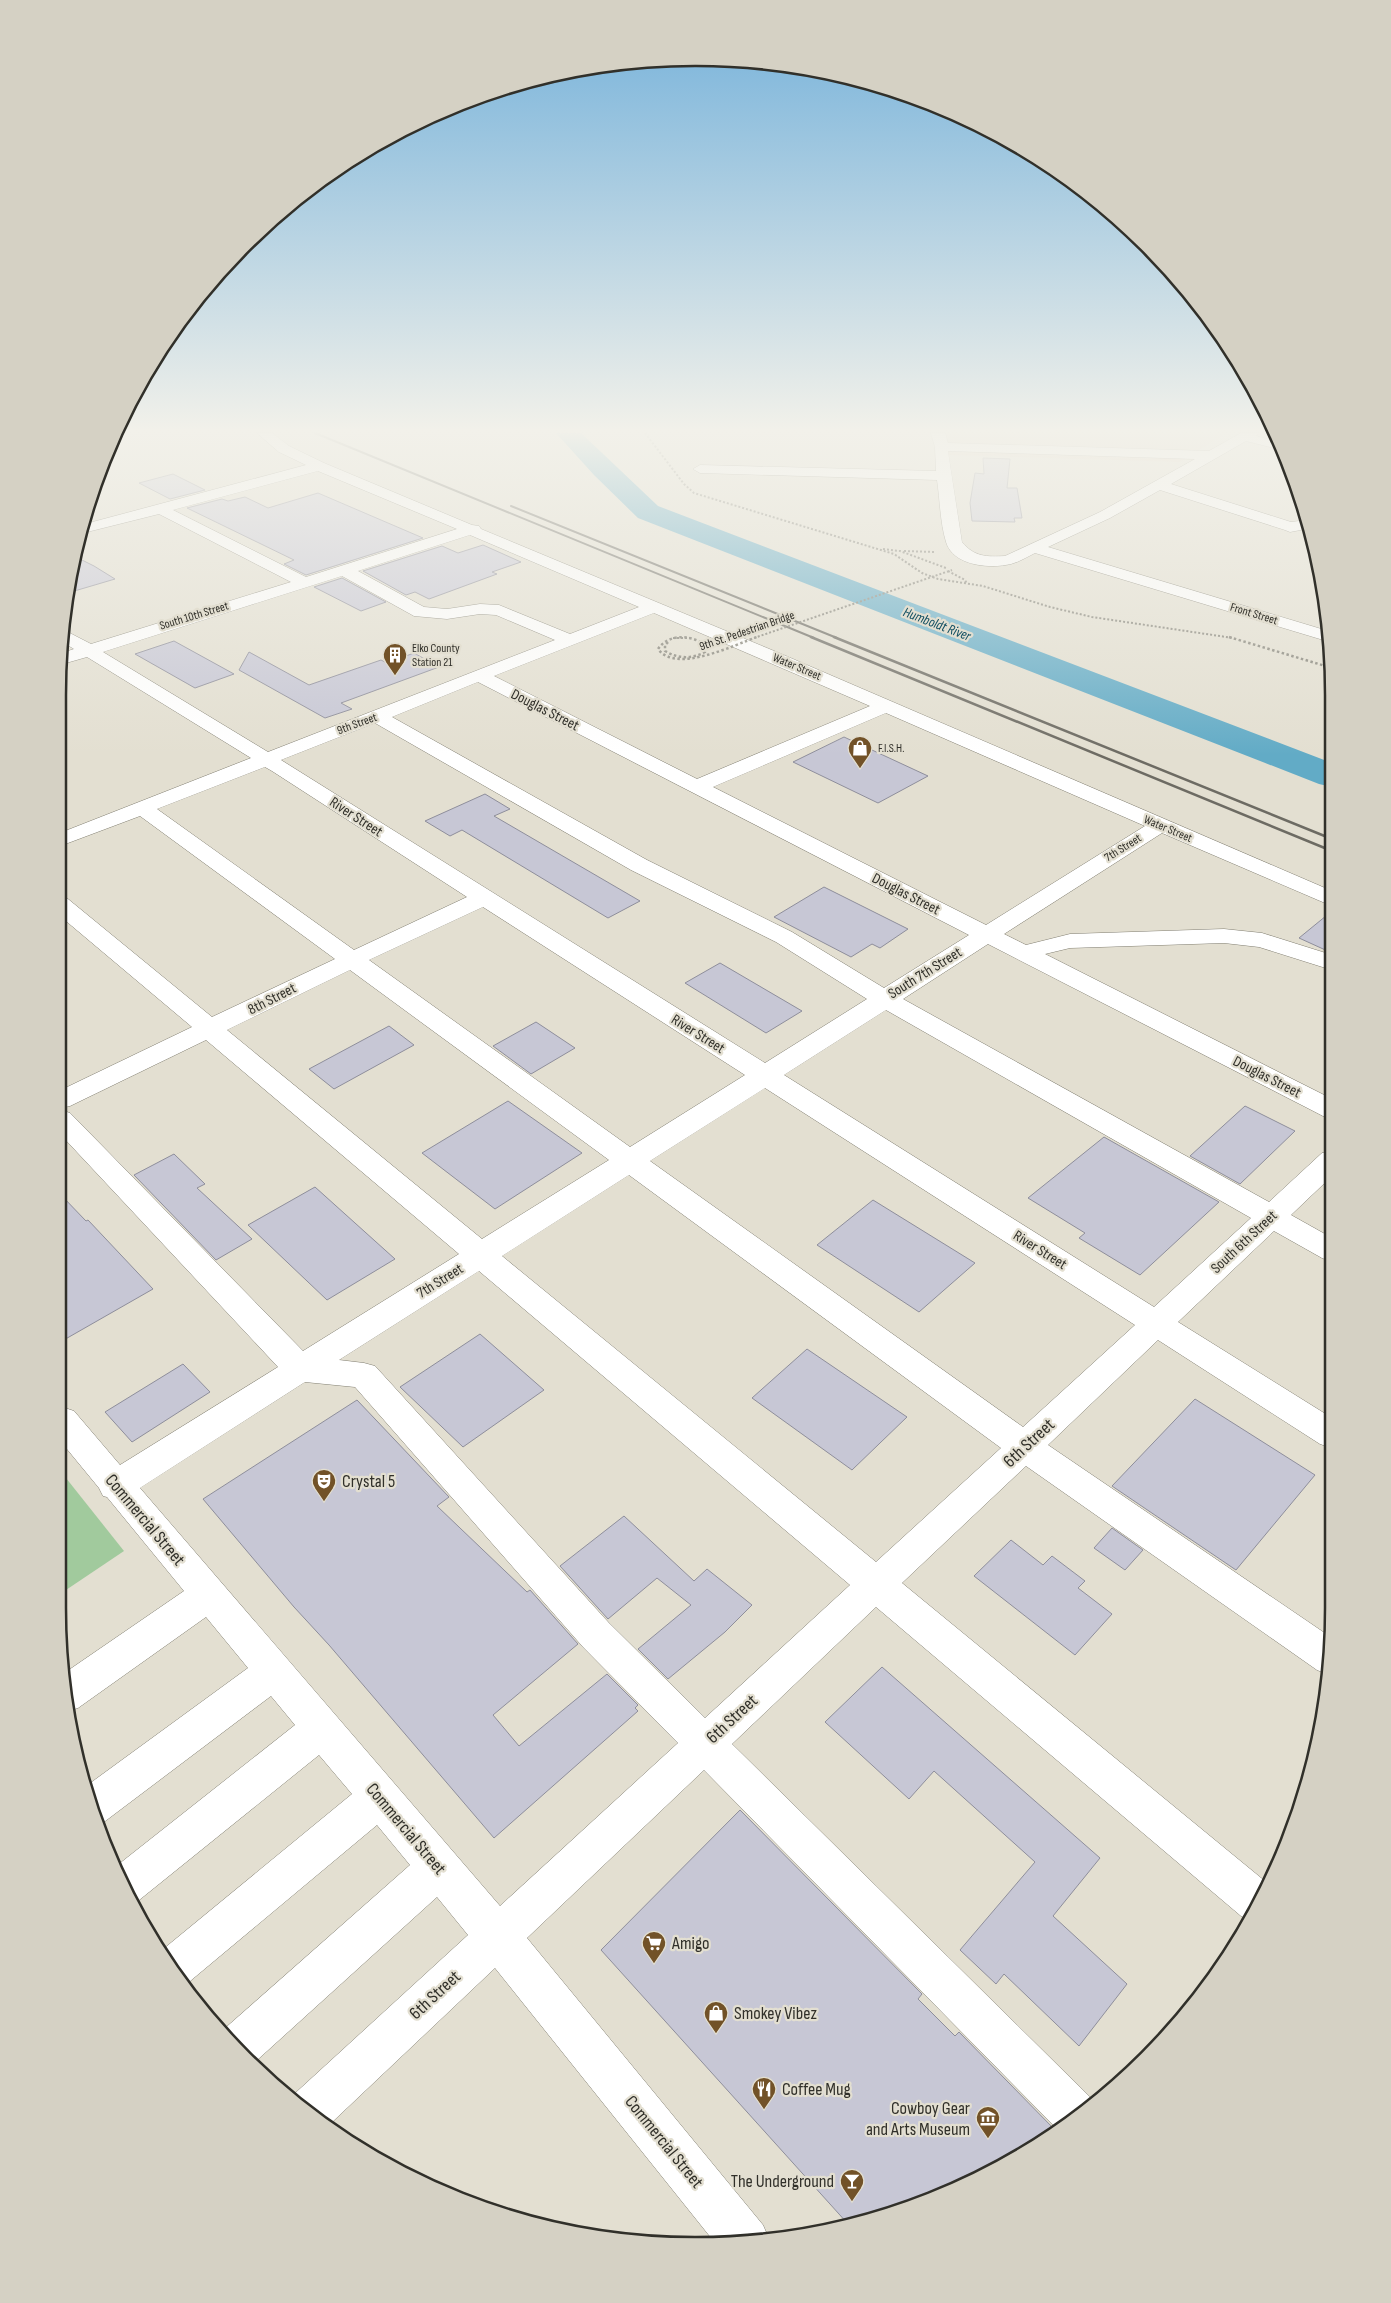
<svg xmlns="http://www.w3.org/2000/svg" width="1391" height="2303" viewBox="0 0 1391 2303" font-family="'Sofia Sans Condensed',sans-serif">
<rect width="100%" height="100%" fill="#e3dfd1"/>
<path fill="#e2d2c0" d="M942,433h284l-46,29 -232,-7z"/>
<path fill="#a1ca9d" d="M62,1473l62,78 -61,41z"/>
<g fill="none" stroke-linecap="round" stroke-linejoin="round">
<path fill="#62abc6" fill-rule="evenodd" d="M556,433h25l77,73 674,257v24l-13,-3 -681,-266 -44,-43z"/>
</g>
<path fill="#c7c7d5" stroke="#8e8e9b" d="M983,458l27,1 -3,29h10l5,30h-8l1,4 -43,-1 -2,-18 5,-30 9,1z
M173,474l32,16 -35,9 -31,-16z
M318,493l105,45 -117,37 -22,-11 10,-4 -107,-52 35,-9 6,2 17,-4 23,11z
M483,545l38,17 -29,10 5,2 -68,25 -14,-7 -9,3 -43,-24 79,-25 16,7z
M78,558l16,8 21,13 -44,13z
M342,578l44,24 -25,9 -47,-24z
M174,641l60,33 -39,14 -60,-34z
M249,652l60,33 72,-25 6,3 27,-10 25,14 -98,36 11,6 -27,9 -86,-48z
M844,737l84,39 -50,27 -85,-41z
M485,794l25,15 -16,7 146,85 -32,17 -146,-88 -12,6 -25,-15z
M824,887l84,42 -28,19 -8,-4 -21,13 -77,-40z
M1332,911v42l-33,-15z
M720,963l82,48 -36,22 -81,-50z
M536,1022l39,26 -44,26 -38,-28z
M389,1026l25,19 -80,44 -25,-20z
M508,1101l74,52 -87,56 -73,-56z
M1245,1106l50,25 -55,53 -50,-28z
M1104,1137l115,65 -79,73 -61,-37 6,-5 -57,-35z
M174,1154l31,30 -8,4 55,51 -36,21 -82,-85z
M315,1187l80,72 -68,41 -79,-75z
M61,1195l25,26 2,-1 65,69 -91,52z
M873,1200l102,63 -56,49 -102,-67z
M480,1334l64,56 -81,57 -63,-60z
M807,1349l100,68 -55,53 -100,-72z
M183,1364l27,28 -78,50 -27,-30z
M1195,1399l120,76 -79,95 -124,-84z
M357,1400l92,97 -12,9 90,86 3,-2 48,54 -85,71 26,31 88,-72 31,31 -3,3 3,3 -144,127 -165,-193 -35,-38 -91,-108z
M624,1516l70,65 13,-12 45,36 -27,27 -57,47 -30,-30 53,-44 -34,-27 -49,41 -48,-53z
M1112,1528l31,22 -18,20 -31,-22z
M1011,1540l32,25 9,-9 33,25 -7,7 34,26 -37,41 -101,-79z
M882,1667l218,191 -47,58 74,68 -48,62 -75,-72 -8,10 -36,-34 75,-88 -101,-91 -25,28 -84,-77z
M740,1810l182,184 -4,5 37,37 4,-4 97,99 -78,49 -78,32 -52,12 -247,-274z"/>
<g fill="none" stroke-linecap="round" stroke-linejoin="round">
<g stroke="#827f72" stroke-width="1">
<path id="minor" d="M257,433h15l17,13 35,17 148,62 7,1 2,3 298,124 553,238v15l-170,-73 -158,101 22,11 44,-11 154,-5 38,4 70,22v15l-73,-23 -35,-4 -154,5 -25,6 287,145v20l-9,-3 -335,-172 -85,55 366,203 53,-49 10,-2v25l-41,39 41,23v24l-10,-4 -48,-27 -96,91 154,96v30l-12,-4 -162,-104 -110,105 284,193 -5,36 -10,-4 -291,-204 -124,117 364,299 -19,37 -6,-3 -365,-309 -144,137 362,357 2,2 -12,11 -26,16 -354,-360 -177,168 236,287 7,16 -54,3 -221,-276 -167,158 -21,-12 -16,-17 177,-162 -31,-38 -182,165 -32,-32 187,-165 -33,-40 -194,162 -22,-36 191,-157 -33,-39 -186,150 -10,-15 -9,-22 181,-143 -24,-29 -167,126 -7,3 -12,-38 163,-119 -42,-51 -128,91 -10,3 -5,-20v-17l121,-83 -77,-94 -4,-1 -4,-8 -37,-45v-36l12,4 46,54 158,-98 -217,-232v-25l9,3 233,238 156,-97 -253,-214 -136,66 -9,2v-18l131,-63 -132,-111v-19l8,2 144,118 123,-58 -195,-143 -80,30v-13l191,-75 -164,-101 -28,8v-11l15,-5 -13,-8 3,-11 27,14 200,-62 -132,-68 -76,19 2,-9 221,-59 -27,-13zM318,471l139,58 -151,48 -133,-67zM470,535l169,72 -69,27 -71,-29 -19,-1 -33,5 -23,-2 -66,-36zM342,576l72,40 33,3 33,-5 16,1 59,25 -287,112 -165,-100zM654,613l216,93 -173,73 -203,-103zM478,682l491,253 -85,53 -92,-56 -145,-72 -255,-143zM886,713l259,113 -159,99 -273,-138zM375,723l256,147 145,72 91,57 -102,64 -484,-303zM265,767l7,4 195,126 -113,53 -197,-141zM483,907l262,168 -115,72 -261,-187zM350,970l259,190 -127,79 -255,-209zM886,1010l365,208 -97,89 -370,-232zM765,1088l370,237 -112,102 -373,-266zM629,1175l372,273 -125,114 -374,-306zM479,1271l371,314 -145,133 -96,-95 -234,-257 -11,-3 -25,-3zM305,1382l50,5 228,260 95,96 -178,163 -360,-418z
M931,433h14l3,10 261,8 32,-18h17l-2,3 19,5 3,8 -32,-8 -75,43 120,38 16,-2 4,8 -21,4 -5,-2 -125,-40 -50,28 -62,29 280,84 2,11 -295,-89c-8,4 -16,9 -24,11 -21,5 -58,2 -65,-22 -6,-20 -6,-42 -9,-62l-237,-7 -7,-4 7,-4 236,6 -1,-24zM948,451l247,8 -95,53 -95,44c-18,1 -31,1 -43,-14z"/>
</g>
<path stroke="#848278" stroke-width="2" stroke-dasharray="2 2" stroke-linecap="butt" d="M645,433l39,51 10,9 200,61 28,19 16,6 45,7 67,21 42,10 141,21
M883,549l17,2 46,17
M904,551l31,1
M948,571l17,9 2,4"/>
<path stroke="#848278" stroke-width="2.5" stroke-dasharray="2.5 2.5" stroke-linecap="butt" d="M1229,637l103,31"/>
<use href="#minor" fill="#fff" fill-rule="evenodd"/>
<path stroke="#6d6b63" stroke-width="2" d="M315,433l499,205
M511,506l326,132"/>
<path stroke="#6d6b63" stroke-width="2.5" d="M811,637l521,214
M834,637l498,202"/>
<path stroke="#848278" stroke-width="2" stroke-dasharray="2 2" stroke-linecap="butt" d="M673,638h18
M754,638l198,-68"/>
<path stroke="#848278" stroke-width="2.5" stroke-dasharray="2.5 2.5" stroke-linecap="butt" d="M668,642l-3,3v6c13,8 27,8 40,1l1,-7c-15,-10 -37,-12 -48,4 18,25 76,-4 99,-12"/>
</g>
<linearGradient id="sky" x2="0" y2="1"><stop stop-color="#72b0da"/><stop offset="0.57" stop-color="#f2f1ea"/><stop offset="1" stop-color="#f2f1ea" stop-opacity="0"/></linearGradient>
<rect width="1391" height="755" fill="url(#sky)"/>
<defs>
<g id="building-pin" transform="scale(1.25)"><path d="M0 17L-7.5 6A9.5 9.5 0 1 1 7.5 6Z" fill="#725228" stroke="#e3dfd1"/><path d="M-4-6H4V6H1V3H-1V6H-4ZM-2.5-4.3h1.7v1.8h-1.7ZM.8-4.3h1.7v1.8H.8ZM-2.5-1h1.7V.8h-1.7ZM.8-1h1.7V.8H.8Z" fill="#fff"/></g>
<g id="shop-pin" transform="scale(1.25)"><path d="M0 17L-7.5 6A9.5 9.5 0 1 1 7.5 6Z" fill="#725228" stroke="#e3dfd1"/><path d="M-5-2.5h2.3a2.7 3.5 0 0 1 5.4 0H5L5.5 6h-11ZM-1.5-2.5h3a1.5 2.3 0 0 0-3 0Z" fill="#fff"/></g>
<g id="theatre-pin" transform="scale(1.25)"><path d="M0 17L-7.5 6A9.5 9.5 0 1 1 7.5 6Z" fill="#725228" stroke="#e3dfd1"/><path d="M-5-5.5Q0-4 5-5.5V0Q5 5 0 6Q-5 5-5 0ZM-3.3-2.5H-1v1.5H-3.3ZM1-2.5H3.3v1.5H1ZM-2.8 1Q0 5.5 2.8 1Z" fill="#fff"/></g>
<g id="supermarket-pin" transform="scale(1.25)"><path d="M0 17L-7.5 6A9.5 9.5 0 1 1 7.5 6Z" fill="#725228" stroke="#e3dfd1"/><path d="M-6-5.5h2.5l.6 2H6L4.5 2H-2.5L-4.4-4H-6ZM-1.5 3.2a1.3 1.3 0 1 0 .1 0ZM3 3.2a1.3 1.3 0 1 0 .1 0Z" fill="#fff"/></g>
<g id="restaurant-pin" transform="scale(1.25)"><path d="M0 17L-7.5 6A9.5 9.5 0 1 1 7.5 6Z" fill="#725228" stroke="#e3dfd1"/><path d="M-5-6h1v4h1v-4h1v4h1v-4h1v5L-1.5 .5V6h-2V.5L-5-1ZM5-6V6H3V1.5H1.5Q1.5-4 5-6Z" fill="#fff"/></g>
<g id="museum-pin" transform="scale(1.25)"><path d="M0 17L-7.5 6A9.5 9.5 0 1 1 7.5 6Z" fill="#725228" stroke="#e3dfd1"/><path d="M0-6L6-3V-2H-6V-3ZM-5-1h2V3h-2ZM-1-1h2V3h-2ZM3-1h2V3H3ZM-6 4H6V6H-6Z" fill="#fff"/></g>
<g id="bar-pin" transform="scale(1.25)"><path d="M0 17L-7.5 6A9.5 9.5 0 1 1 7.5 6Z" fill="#725228" stroke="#e3dfd1"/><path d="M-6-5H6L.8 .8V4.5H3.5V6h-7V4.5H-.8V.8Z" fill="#fff"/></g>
</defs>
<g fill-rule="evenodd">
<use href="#building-pin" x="395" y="655"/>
<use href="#shop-pin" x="860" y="748"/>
<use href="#theatre-pin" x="324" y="1481"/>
<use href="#supermarket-pin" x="654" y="1943"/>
<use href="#shop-pin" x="716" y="2013"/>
<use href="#restaurant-pin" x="764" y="2089"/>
<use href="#museum-pin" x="988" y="2118"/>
<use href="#bar-pin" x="852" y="2181"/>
</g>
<g text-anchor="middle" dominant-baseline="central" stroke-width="4.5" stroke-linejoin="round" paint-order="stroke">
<g font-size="12" fill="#31302a" stroke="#e3dfd1">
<text transform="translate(1254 614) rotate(17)">Front Street</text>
<text transform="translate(194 616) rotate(-17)">South 10th Street</text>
<text transform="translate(747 631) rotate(-19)">9th St. Pedestrian Bridge</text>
<text transform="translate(797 667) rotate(23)">Water Street</text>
<text transform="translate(357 724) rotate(-20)">9th Street</text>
<text transform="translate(1168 829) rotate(23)">Water Street</text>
<text transform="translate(1123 848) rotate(-32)">7th Street</text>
</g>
<g font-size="12" fill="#31302a" stroke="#e3dfd1" text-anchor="start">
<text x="412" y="648">Elko County<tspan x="412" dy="14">Station 21</tspan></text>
<text x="878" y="748">F.I.S.H.</text>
</g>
<g font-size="14" font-style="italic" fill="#104e61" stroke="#e3dfd1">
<text transform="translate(937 624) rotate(21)">Humboldt River</text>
</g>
<g font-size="15" fill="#31302a" stroke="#e3dfd1">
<text transform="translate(545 710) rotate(27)">Douglas Street</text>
<text transform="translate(356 817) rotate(33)">River Street</text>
<text transform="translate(906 894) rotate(27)">Douglas Street</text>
<text transform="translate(925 973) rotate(-32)">South 7th Street</text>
<text transform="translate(272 999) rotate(-27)">8th Street</text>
<text transform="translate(698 1034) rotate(32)">River Street</text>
<text transform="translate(1267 1077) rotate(27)">Douglas Street</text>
<text transform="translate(1244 1242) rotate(-43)">South 6th Street</text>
<text transform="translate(1040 1250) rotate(32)">River Street</text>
<text transform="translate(440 1281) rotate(-32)">7th Street</text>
</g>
<g font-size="18" fill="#31302a" stroke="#e3dfd1">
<text transform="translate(1029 1443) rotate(-43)">6th Street</text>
<text transform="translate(145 1520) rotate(50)">Commercial Street</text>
<text transform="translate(732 1719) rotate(-43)">6th Street</text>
<text transform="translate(406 1829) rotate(50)">Commercial Street</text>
<text transform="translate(435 1995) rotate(-43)">6th Street</text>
<text transform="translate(664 2142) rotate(51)">Commercial Street</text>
</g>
<g font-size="18" fill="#31302a" stroke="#e3dfd1" text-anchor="start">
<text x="342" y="1481">Crystal 5</text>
<text x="672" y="1943">Amigo</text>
<text x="734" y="2013">Smokey Vibez</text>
<text x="782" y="2089">Coffee Mug</text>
<text x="970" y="2108" text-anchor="end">Cowboy Gear<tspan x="970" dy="21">and Arts Museum</tspan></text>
<text x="834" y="2181" text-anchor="end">The Underground</text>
</g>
</g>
<path d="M0 0H1391V2303H0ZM695 66H696A629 629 0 0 1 1325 695V1608A629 629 0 0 1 696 2237H695A629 629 0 0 1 66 1608V695A629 629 0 0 1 695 66Z" fill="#d5d1c4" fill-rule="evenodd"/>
<path fill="none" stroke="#31302a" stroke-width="2.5" d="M695 66H696A629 629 0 0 1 1325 695V1608A629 629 0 0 1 696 2237H695A629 629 0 0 1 66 1608V695A629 629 0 0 1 695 66Z"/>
</svg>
